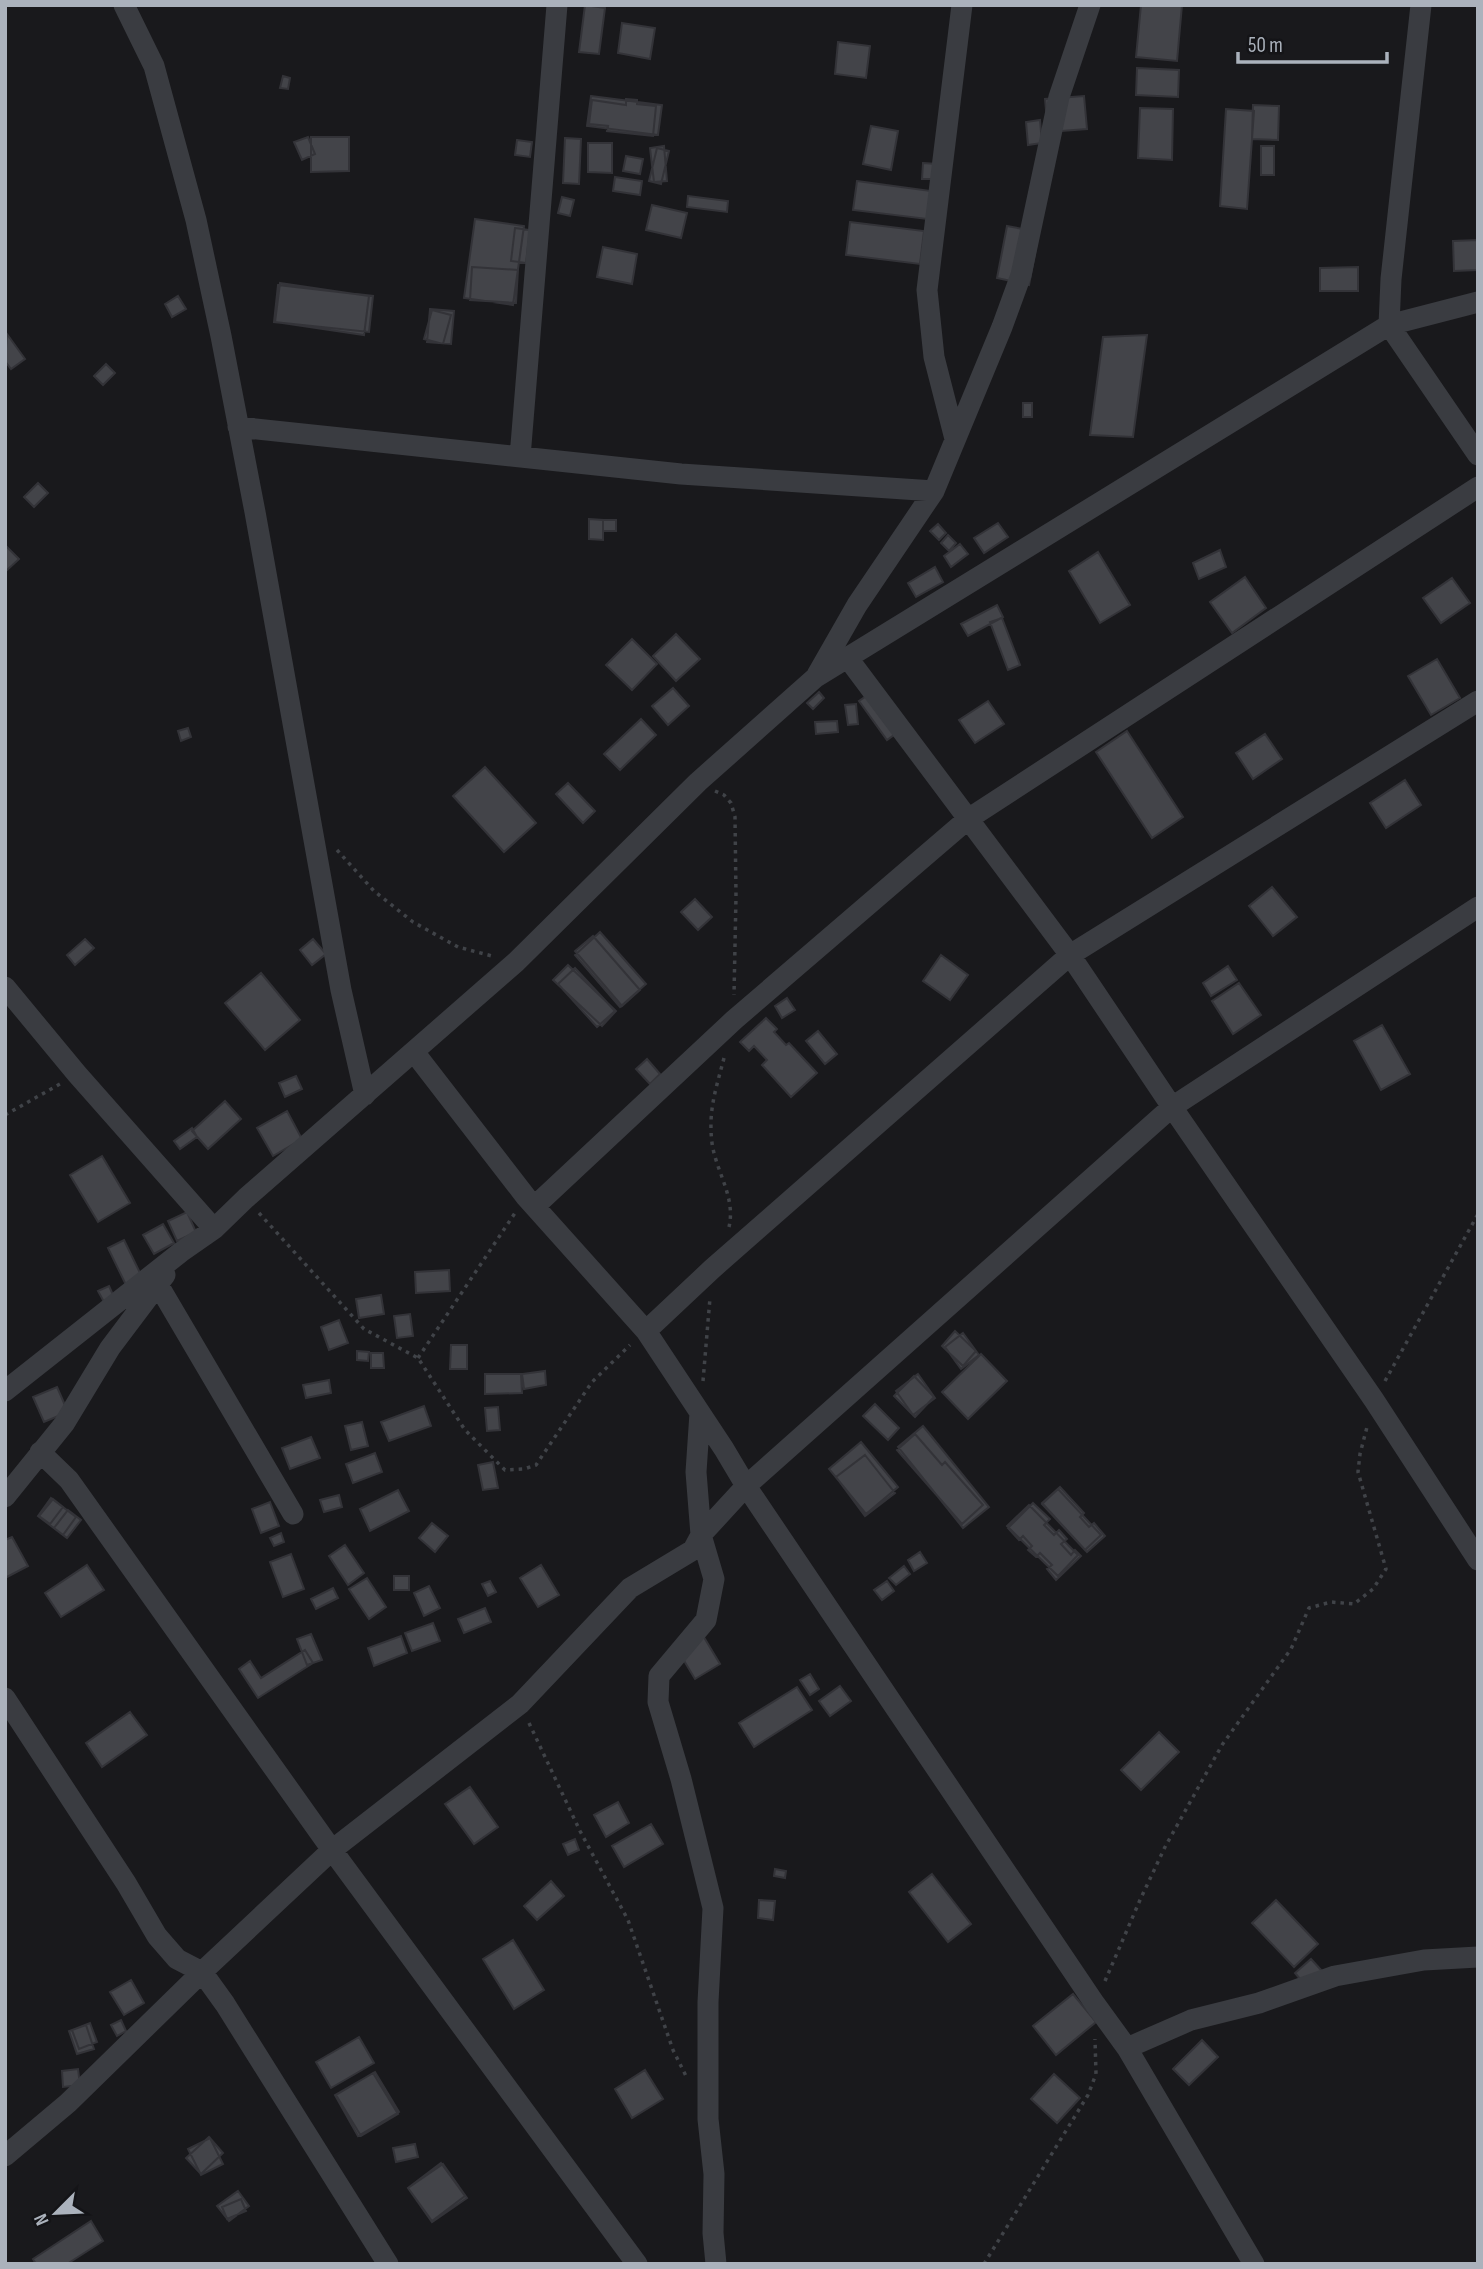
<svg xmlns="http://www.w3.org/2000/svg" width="1483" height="2269" viewBox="0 0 1483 2269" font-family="'Sofia Sans Condensed',sans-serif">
<rect width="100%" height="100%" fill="#19191c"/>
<path fill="#434449" stroke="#333338" stroke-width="2" d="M585,5l20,3 -6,46 -20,-2z
M1141,5h41l-5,56 -41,-4z
M622,23l33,5 -5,31 -32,-6z
M838,42l32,4 -4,32 -31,-4z
M1137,68l42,2 -1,27 -42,-2z
M283,76l7,2 -2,11 -8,-1z
M591,96l71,9 -4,30 -71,-9z
M1084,96l3,33 -39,3 -3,-33z
M626,99l11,1v4l19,2 -3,30 -46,-5 1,-5 -19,-2 3,-24 34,5z
M1253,105l26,1 -1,34 -26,-1z
M1140,108l33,1 -1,51 -34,-2z
M1226,109l28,2 -7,98 -27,-3z
M1040,120l2,23 -14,2 -2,-23z
M871,126l27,5 -7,39 -28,-6z
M308,137l7,17 -13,6 -8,-18z
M311,137h38v34l-38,1z
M565,138l16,1 -2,45 -16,-1z
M517,140l15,2 -2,15 -15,-2z
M588,143h24v30l-24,-1z
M664,146l3,35 -13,1 -4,-34z
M1261,146h13v29h-13z
M657,148l12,3 -8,33 -12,-3z
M626,156l17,3 -3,15 -17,-3z
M923,163l14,1v15h-15z
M615,177l27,4 -2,14 -27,-4z
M857,181l74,10 -4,28 -74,-9z
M688,196l40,5 -1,11 -40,-5z
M562,197l12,3 -4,16 -12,-3z
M652,205l35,8 -6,25 -35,-8z
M475,219l49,7 -11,79 -49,-7z
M850,222l74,9 -4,33 -74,-9z
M1007,226l32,6 -10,53 -32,-7z
M515,228l15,2 -4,33 -15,-2z
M1478,240v30l-24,1 -1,-30z
M603,247l34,7 -5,30 -35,-7z
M472,267l46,3 -2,33 -46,-3z
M1358,267v24h-38v-23z
M280,283l89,13 -5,39 -89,-13z
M278,285l95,11 -4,36 -95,-10z
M178,296l8,13 -14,8 -7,-13z
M430,309l24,2 -3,33 -24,-2z
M432,310l19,5 -8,29 -19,-5z
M7,334l18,25 -14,10 -6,-8z
M1147,335l-14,102 -43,-2 13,-98z
M106,364l9,9 -12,12 -9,-9z
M1023,403h9v14h-9z
M38,483l10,10 -14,14 -10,-10z
M589,519l14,1v20l-14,-1z
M603,520h13v11h-13z
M998,523l10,14 -24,16 -10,-15z
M938,524l8,9 -7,7 -9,-9z
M948,535l8,8 -7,8 -8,-8z
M960,544l8,10 -17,13 -7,-11z
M5,545l14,14 -14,13z
M1220,550l6,17 -27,12 -6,-16z
M1098,552l32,53 -30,18 -31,-52z
M935,567l8,15 -27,15 -8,-14z
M1245,577l21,31 -34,25 -22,-31z
M1452,578l18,25 -29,20 -18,-25z
M997,605l6,12 -35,19 -7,-12z
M1002,618l18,47 -12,5 -18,-48z
M676,634l24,25 -24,22 -23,-25z
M632,639l25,25 -25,26 -26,-25z
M1437,659l23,39 -29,17 -23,-39z
M673,688l16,18 -21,19 -16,-19z
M878,688l27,39 -18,13 -28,-39z
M819,692l5,6 -11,11 -6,-6z
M988,701l16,23 -29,19 -16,-23z
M856,704l2,20 -10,1 -3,-20z
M641,719l15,16 -36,35 -16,-16z
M837,721l1,11 -22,2 -1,-12z
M188,728l3,9 -10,4 -3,-10z
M1127,731l56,86 -31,21 -56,-86z
M1265,734l17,25 -29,20 -17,-26z
M485,767l51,56 -32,29 -51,-56z
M1405,780l16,25 -35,23 -16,-25z
M568,783l27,28 -12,12 -27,-29z
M1272,887l25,30 -24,19 -24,-30z
M695,899l17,18 -14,13 -17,-18z
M600,932l46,52 -26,23 -45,-52z
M593,936l47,54 -18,16 -47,-55z
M85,939l9,9 -19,17 -8,-10z
M313,939l13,15 -14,11 -12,-15z
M941,955l27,20 -18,25 -27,-19z
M568,965l48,46 -14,15 -49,-46z
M1228,966l9,14 -26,16 -8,-13z
M575,968l40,43 -18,16 -39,-43z
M261,973l39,47 -35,30 -40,-47z
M1239,983l22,32 -28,19 -21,-33z
M787,998l8,12 -13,8 -7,-12z
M766,1018l11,11 -3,3 12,13 3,-2 28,30 -26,24 -29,-32 5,-5 -13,-14 -5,5 -9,-9z
M1382,1025l28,49 -29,16 -27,-49z
M818,1031l19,23 -12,10 -19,-23z
M647,1059l13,15 -10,10 -14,-15z
M296,1076l6,13 -17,8 -6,-14z
M225,1101l16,18 -33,30 -16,-18z
M287,1111l15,28 -29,17 -16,-28z
M192,1128l5,9 -17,12 -6,-8z
M102,1156l28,47 -32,19 -28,-47z
M187,1212l9,20 -19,9 -9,-20z
M163,1224l11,19 -20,11 -11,-19z
M124,1240l18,37 -16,8 -18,-37z
M449,1270l1,21 -34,2 -1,-21z
M109,1286l5,11 -10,5 -6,-11z
M381,1295l3,19 -25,4 -3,-19z
M410,1314l3,22 -16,2 -3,-22z
M339,1320l9,23 -19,7 -8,-23z
M955,1331l21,20 -13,15 -21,-20z
M963,1333l16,22 -18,14 -16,-22z
M451,1345h16v24h-17z
M357,1351l12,1 -1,9 -11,-1z
M371,1353h12l1,15h-13z
M981,1354l26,27 -39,38 -26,-27z
M545,1371l1,14 -22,4 -2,-15z
M485,1374h36l1,19 -37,1z
M918,1374l17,24 -22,17 -17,-24z
M914,1376l20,21 -19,20 -21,-21z
M329,1380l2,13 -25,5 -3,-13z
M57,1387l11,25 -24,10 -11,-25z
M875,1404l24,24 -11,12 -25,-24z
M424,1406l7,20 -42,15 -8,-19z
M498,1407l2,23 -13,1 -2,-23z
M362,1422l6,24 -17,4 -6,-24z
M923,1426l66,81 -26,21 -65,-81z
M915,1434l27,31 3,-3 38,43 -21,19 -65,-74z
M311,1437l9,21 -30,11 -8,-21z
M861,1442l37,45 -32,27 -37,-45z
M375,1453l7,19 -29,11 -7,-19z
M865,1455l30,38 -30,23 -29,-39z
M493,1462l5,26 -15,2 -5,-25z
M1060,1487l24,26 -4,4 9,10 5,-4 11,13 -18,16 -45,-49z
M1058,1489l43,46 -16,15 -43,-46z
M398,1490l11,21 -39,20 -10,-22z
M339,1495l3,12 -18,5 -4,-12z
M51,1498l25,19 -13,18 -25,-19z
M53,1499l10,8 -13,17 -11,-8z
M270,1502l9,24 -18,7 -9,-24z
M1033,1503l17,16 -6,6 10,10 5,-5 8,9 -6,5 10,11 4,-5 6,6 -25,24 -9,-11 5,-4 -12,-12 -4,4 -8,-7 4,-4 -9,-10 -4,4 -11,-12z
M1029,1505l49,50 -20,21 -51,-50z
M68,1510l13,10 -14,18 -13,-10z
M432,1523l16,13 -13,16 -16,-14z
M281,1533l3,9 -10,4 -4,-8z
M12,1537l16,29 -23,12v-38z
M345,1545l19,28 -16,12 -19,-29z
M920,1552l7,11 -13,8 -6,-11z
M291,1554l13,35 -21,8 -13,-35z
M87,1565l17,25 -43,27 -16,-24z
M541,1565l18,30 -21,12 -18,-29z
M904,1566l6,8 -14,11 -7,-7z
M394,1576h15v14h-15z
M367,1578l19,29 -17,12 -20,-30z
M490,1581l6,11 -8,4 -6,-12z
M887,1581l7,10 -12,9 -8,-10z
M429,1586l11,22 -16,8 -10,-23z
M333,1588l5,10 -22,11 -5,-10z
M485,1608l6,14 -27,11 -6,-14z
M433,1623l7,18 -28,10 -7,-18z
M699,1629l21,35 -25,15 -21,-35z
M311,1634l11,26 -15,5 -10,-26z
M401,1636l6,17 -33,13 -6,-18z
M305,1650l8,13 -55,35 -19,-29 11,-8 11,17z
M810,1674l9,15 -9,6 -10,-15z
M840,1686l11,15 -21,15 -11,-15z
M797,1687l15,23 -58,37 -15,-24z
M130,1712l17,23 -45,32 -16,-24z
M1159,1732l20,20 -38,38 -20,-20z
M470,1787l28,40 -24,17 -29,-40z
M618,1802l11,21 -23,14 -12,-22z
M651,1824l12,20 -39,23 -12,-21z
M575,1839l4,11 -11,5 -5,-11z
M775,1869l11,2 -1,7 -11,-2z
M932,1874l39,50 -23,18 -39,-50z
M551,1881l13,15 -27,24 -13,-14z
M759,1900l16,1 -2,19 -15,-2z
M1276,1900l42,44 -24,23 -42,-44z
M513,1940l31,50 -30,19 -31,-50z
M1311,1959l11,12 -16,15 -11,-13z
M131,1980l13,23 -20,12 -14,-23z
M1073,1994l23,28 -40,33 -23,-29z
M121,2020l5,11 -9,5 -6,-11z
M90,2023l7,19 -18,7 -7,-19z
M86,2025l8,24 -17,5 -8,-23z
M359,2037l15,26 -43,25 -15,-26z
M1202,2040l16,17 -29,28 -16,-16z
M78,2069l2,16 -17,2 -1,-16z
M645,2070l18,29 -31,19 -17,-29z
M375,2072l24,40 -41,24 -23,-41z
M373,2073l25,41 -37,22 -25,-41z
M1054,2074l26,24 -23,25 -26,-24z
M209,2137l14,16 -22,21 -15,-16z
M210,2138l13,26 -22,11 -13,-26z
M415,2144l3,13 -22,5 -3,-14z
M441,2163l24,33 -33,25 -24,-33z
M443,2164l24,34 -35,24 -24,-34z
M238,2191l11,15 -20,15 -12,-15z
M241,2199l5,12 -19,8 -5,-12z
M91,2221l12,20 -36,23h-31l-3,-5z"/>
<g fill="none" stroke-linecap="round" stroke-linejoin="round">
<path stroke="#404348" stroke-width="3.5" stroke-dasharray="3.5 5" stroke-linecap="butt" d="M715,791l9,4 7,8 4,14 1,79 -2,99
M337,850l37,41 39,31 45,25 34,9
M724,1058c-8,31 -16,52 -12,85 4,29 24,54 17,84
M5,1115l55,-31
M259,1213l105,116 54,29 47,72 40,40 19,-1 12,-4 56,-83 38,-37
M418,1358l97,-145
M703,1381l7,-83
M1385,1381l93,-167
M529,1723l51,108 48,89 45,130 13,26
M1105,1981l35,-81 25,-53 57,-102 69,-96 18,-41 22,-6 23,2 19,-15 13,-20 -28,-97 2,-18 7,-27
M984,2264l104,-169 8,-21 -1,-35"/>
<path stroke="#3a3c41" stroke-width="21" d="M124,5l30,61 42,154 25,116 34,176 86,478 24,105
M1421,5l-30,274 -2,46 89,130
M238,427l443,47 253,17
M955,439l-21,-82 -7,-67 35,-285
M520,457l37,-452
M847,657l223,298 102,152 202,293 104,160
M817,675l40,-70 77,-114 68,-164 19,-52 38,-178 31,-92
M5,987l72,87 137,155
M414,1052l112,145 120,134 78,118 22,37 349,518 32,44 127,216
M535,1206l199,-186 234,-201 510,-332
M153,1276l140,238
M646,1331l66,-62 358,-314 408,-254
M5,1391l176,-139 33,-23 32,-31 270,-236 182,-180 118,-105 573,-352 89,-23
M700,1413l-4,59 5,63 13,44 -8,41 -47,56 -1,26 23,77 32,129 -5,94v117l6,55 -1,59 3,31
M40,1452l29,28 263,370 305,414
M5,1497l59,-73 46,-76 55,-73
M5,1698l121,185 31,53 20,23 25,13 23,32 163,260
M1127,2048l64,-28 68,-17 76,-27 89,-16 54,-3
M5,2156l63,-53 134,-131 130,-122 188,-146 110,-116 63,-38 8,-15 45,-49 426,-379 306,-200"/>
</g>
<rect width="1483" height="2269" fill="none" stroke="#abb2bc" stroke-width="14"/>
<g transform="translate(56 2213) rotate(246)" stroke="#141417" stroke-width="5" paint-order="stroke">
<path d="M0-5L12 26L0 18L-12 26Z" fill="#abb2bc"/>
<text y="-10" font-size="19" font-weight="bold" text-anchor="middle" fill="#abb2bc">N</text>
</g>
<path d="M1238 52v10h149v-10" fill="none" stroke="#abb2bc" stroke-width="3.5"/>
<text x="1248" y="52" font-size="21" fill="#abb2bc" stroke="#141417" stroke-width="5" paint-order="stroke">50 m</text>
</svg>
